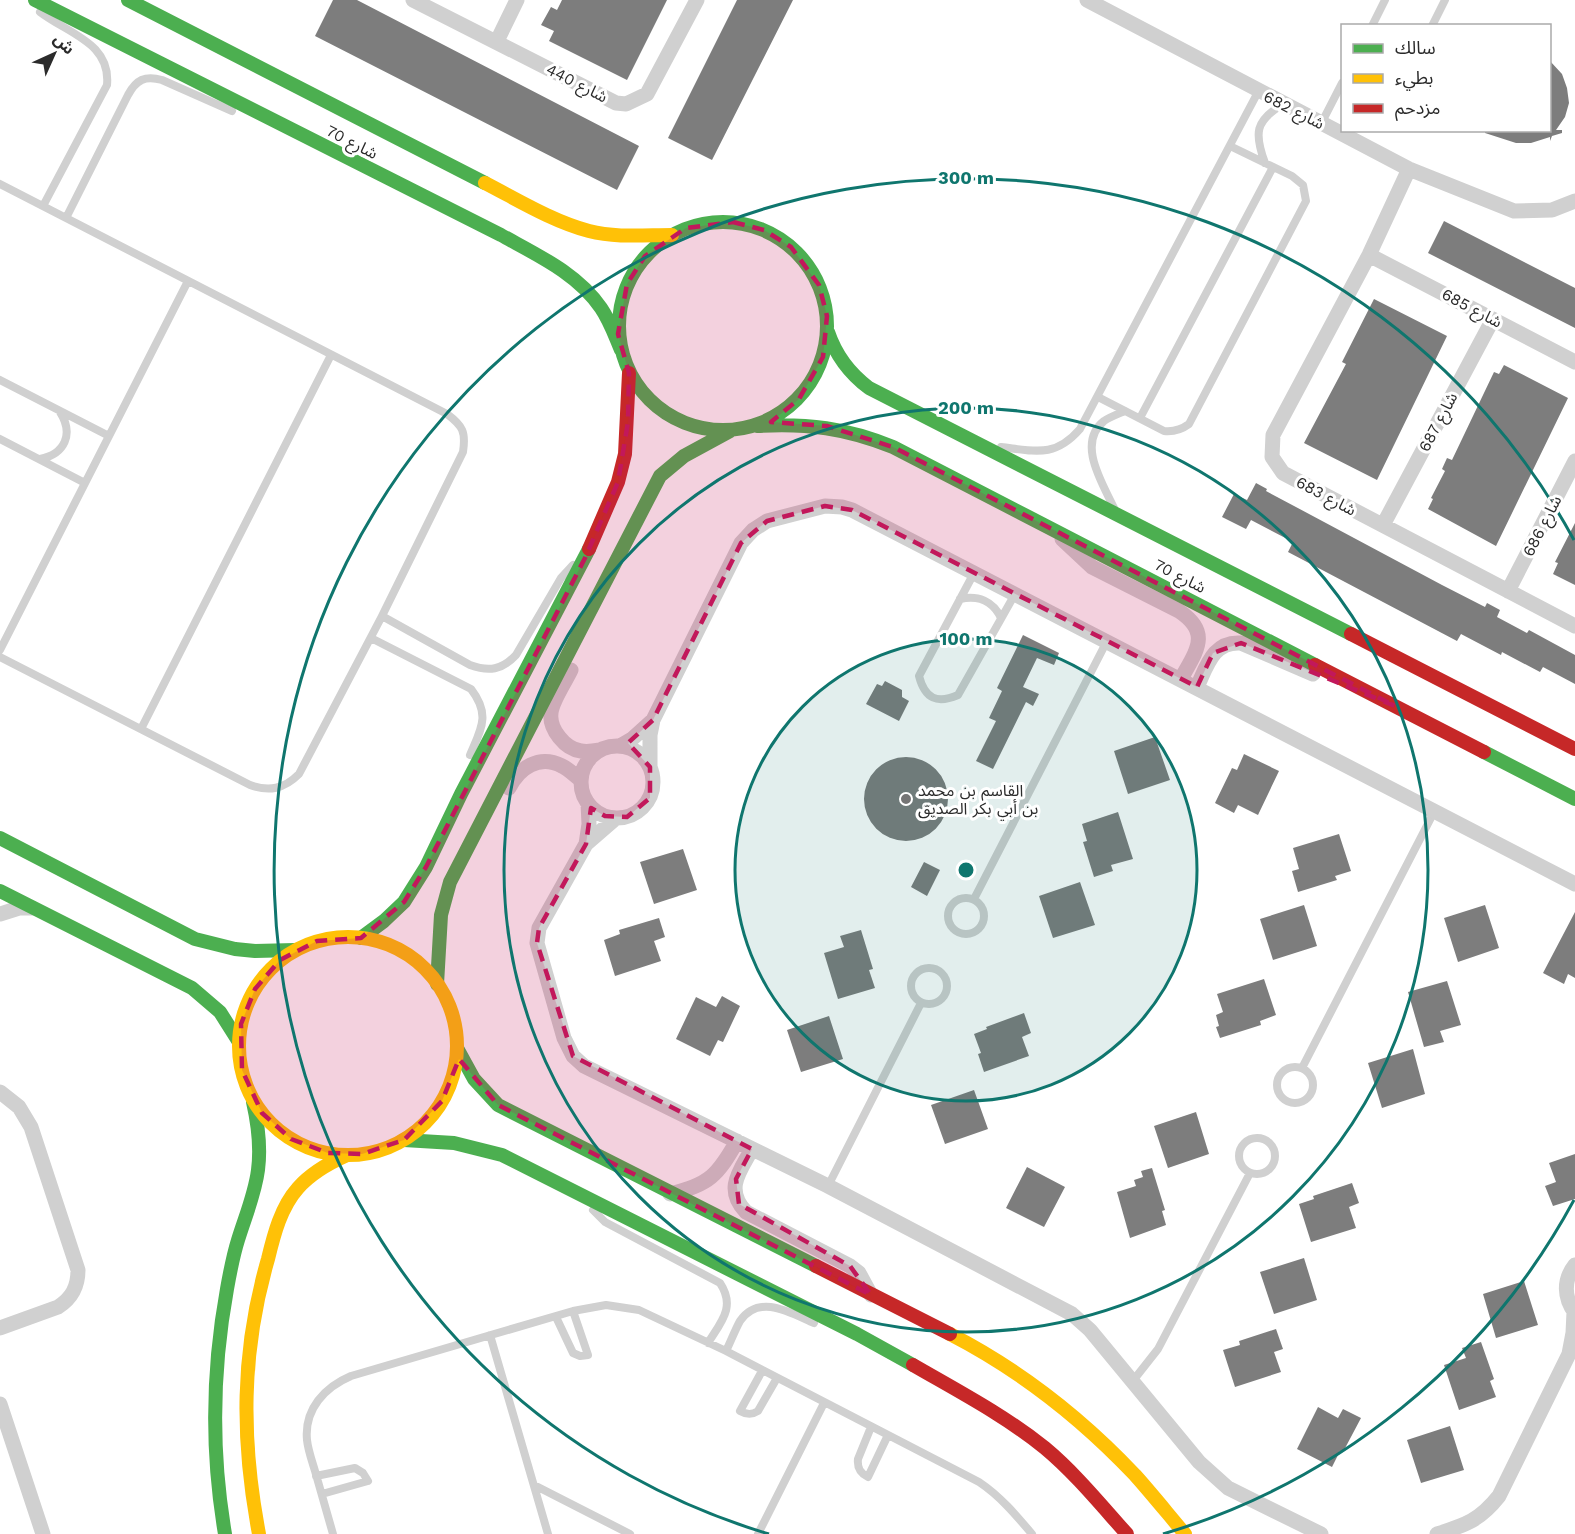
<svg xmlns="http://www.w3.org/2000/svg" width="1575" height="1534" viewBox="0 0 1575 1534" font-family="'Work Sans','Noto Sans Arabic',sans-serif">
<rect width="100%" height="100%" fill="#fff"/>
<path fill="#7d7d7d" d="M333,0h24l282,146 -22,44 -302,-154z
M562,0h105l-40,80 -78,-39 5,-10 -13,-6 10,-18 6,3z
M737,0h56l-81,160 -44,-22z
M1550,61l12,13 5,14 2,15 -4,14 -9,13h6v3l-10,3 -2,5v-4l-19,6h-15l-31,-10v-3h65z
M1444,221l131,67v40l-147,-75z
M1374,299l73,37 -70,144 -73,-37 42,-79 -4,-2z
M1504,365l64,33 -72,148 -68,-37 5,-10 -2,-1 14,-27 -3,-2 5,-11 5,2 42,-88 5,2z
M1256,483l11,6 -1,2 176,94 43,22 2,-4 13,7 -3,7 30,16 2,-3 46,25v29l-32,-17 -3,5 -38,-20 -1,3 -40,-21 -4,7 -169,-89 5,-10 -42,-22 -5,9 -24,-12 12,-23 13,6z
M1575,523v62l-22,-11 5,-11 -3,-1z
M1023,635l36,18 -5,12 -17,-7 -14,29 16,7 -6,12 -7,-4 -33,67 -17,-8 20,-40 -7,-3 13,-27 -5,-3z
M885,681l17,9v7l7,4 -10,20 -33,-17 11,-20 5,2z
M1155,737l15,43 -42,14 -14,-43z
M1244,754l35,17 -21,44 -20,-10 -4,8 -19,-10 17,-35 5,2z
M864 799a42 42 0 1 1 84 0a42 42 0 1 1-84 0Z
M1118,812l15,47 -22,6 2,6 -19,6 -11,-35 4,-1 -5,-17z
M1339,834l12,37 -16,5 2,4 -39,12 -6,-21 7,-2 -6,-21z
M683,849l14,41 -43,14 -14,-42z
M924,862l16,8 -13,26 -16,-9z
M1080,882l15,43 -42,13 -14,-42z
M1304,905l13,41 -44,14 -13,-41z
M1485,905l14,43 -41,14 -14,-44z
M1575,912v66l-7,-4 -4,10 -21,-11z
M659,918l6,19 -11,4 7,20 -46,15 -11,-36 16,-6 -1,-4z
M861,930l12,39 -4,1 6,18 -37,11 -14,-46 20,-6 -4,-11z
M1264,979l12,36 -16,6 1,4 -41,13 -4,-11 3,-1 -3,-11 7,-3 -6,-18z
M1447,981l14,44 -21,6 4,11 -20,5 -16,-55z
M722,996l18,10 -17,36 -5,-2 -8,16 -34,-17 20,-42 20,10z
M1024,1013l7,20 -9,4 7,19 -45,16 -6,-18 3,-1 -7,-19 13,-5 -1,-2z
M829,1016l14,43 -42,13 -14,-42z
M1413,1049l12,45 -43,14 -14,-45z
M974,1090l14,39 -43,15 -14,-39z
M1196,1112l13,42 -41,14 -14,-42z
M1575,1154v45l-22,7 -8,-20 11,-4 -7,-19z
M1027,1167l38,20 -21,40 -38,-19z
M1152,1168l13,42 -3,1 4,14 -36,13 -13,-46 19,-6 -2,-6 9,-3 -2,-6z
M1352,1183l7,20 -10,4 7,21 -45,14 -12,-38 15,-5 -1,-3z
M1304,1258l13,42 -43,14 -14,-42z
M1524,1281l14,44 -42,13 -13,-44z
M1276,1329l7,20 -9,3 7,20 -46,15 -12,-37 17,-5 -1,-4z
M1481,1342l13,37 -4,2 6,16 -37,13 -15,-45 22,-7 -4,-10z
M1318,1407l20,11 5,-9 18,9 -18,34 -3,-1 -8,16 -35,-18z
M1450,1426l14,44 -43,13 -14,-43z"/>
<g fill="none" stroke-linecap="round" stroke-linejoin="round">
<path stroke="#d0d0d0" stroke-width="8" d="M40,12c29,22 71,31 67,73l-64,121
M1372,26l13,-26
M1432,26l13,-26
M1321,124l21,-41
M1265,163c-11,-30 -10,-42 18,-59
M0,184l447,230c16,12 19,18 16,38l-81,164 -83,158c-15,15 -30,18 -49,11l-250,-128
M66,218l62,-123c8,-15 17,-20 34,-15l70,31
M0,380l109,56
M1098,397l66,34c10,1 17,-1 25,-7l117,-223 -3,-16 -11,-9 -62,-30
M1140,418l133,-251
M0,439l85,44
M1001,447c34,4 54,11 79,-18l178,-337
M40,459c25,-5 34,-25 20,-47
M1114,508c-11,-24 -38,-65 -10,-87 6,-4 14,-7 21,-10
M974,573l-55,103c6,23 18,28 39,19l57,-101
M960,599c18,-4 33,2 41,19
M382,616l88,49c19,7 32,5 46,-10l45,-77 12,-13
M371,638l100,51c20,26 10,40 -1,66
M0,650l188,-369
M141,729l190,-374
M948 916a18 18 0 1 1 36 0a18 18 0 1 1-36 0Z
M974,899l133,-258
M911 986a18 18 0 1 1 36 0a18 18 0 1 1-36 0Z
M1277 1085a18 18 0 1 1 36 0a18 18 0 1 1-36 0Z
M1302,1068l133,-258
M1239 1156a18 18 0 1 1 36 0a18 18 0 1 1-36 0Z
M828,1186l93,-183
M593,1210l12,12 115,61c16,24 1,39 -12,60
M556,1317l17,36 7,3 8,-1 -15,-44
M490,1335l58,199
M726,1351c5,-10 9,-21 14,-30 19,-28 51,-8 74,2
M762,1371l-22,40c7,4 12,4 18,0l19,-33
M1132,1382l26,-33 92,-176
M871,1427l-13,32c-1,9 2,14 10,18l20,-42
M316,1476l39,-8 8,5 5,8 -46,13
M534,1485l96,49
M333,1534c-6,-21 -12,-42 -18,-63 -3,-10 -7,-21 -8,-31 -3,-31 18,-53 44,-64l222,-65 33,-6 33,5 87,41 253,131c21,14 37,33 53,52
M758,1534l66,-131"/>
<path stroke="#d0d0d0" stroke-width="15" d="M413,0l203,103 10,1 21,-10 50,-94
M1087,0l322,169 105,42 38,-1 23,-9
M497,41l20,-41
M1409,169l-40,86 -96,180 -1,22 11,16 292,153
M1369,255l206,107
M1383,525l110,-206
M1062,539l30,28 87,44c33,22 17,40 2,68
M1508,591l67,-130
M571,670c-5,11 -19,31 -20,43 -2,16 14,36 30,38 6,1 13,0 19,-1
M1197,687c10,-21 16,-46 44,-44l72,31
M620,746l12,-7 21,-19
M581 782a36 36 0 1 1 72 0a36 36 0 1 1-72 0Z
M650,767v-32l3,-15 88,-177 12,-13 14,-9 58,-15 17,1 10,3 723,374
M509,788c10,-20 30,-34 53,-22 7,3 13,10 19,14
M616,818l-30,26 -47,84 -2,15 27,95 9,18 11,10 244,120 244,128 18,16 109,132 29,26 93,46
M586,844l3,-20 -1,-21
M0,914l19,-6h13
M0,1092l19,15 12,20 47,143c0,17 -6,28 -20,37l-58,21
M752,1149c-12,22 -28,40 -6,63l104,54 9,7 12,22
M670,1194c39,-9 48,-19 67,-53
M1575,1265c-12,15 -11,33 0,48
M0,1404l43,130
M1437,1534c29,-9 43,-14 62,-38l70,-142 4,-21 1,-21"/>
<path stroke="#4caf50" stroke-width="14" d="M35,0l466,235c36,20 76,38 100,73 9,13 14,28 20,42
M128,0l357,183
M619 326a104 104 0 1 1 208 0a104 104 0 1 1-208 0Z
M828,332c8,24 21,41 41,56l482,246
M757,426c50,-3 89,2 136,21l422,218
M1484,752l91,47
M0,838l195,101 40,10 20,2 40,-1
M0,891l192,97 28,24 19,30
M361,938l23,-17 20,-19 22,-35 35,-73 128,-245
M437,984l4,-69 9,-33 210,-406 24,-20 46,-25
M457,1048l17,31 24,26 318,161
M404,1140l50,3 48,12 355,179 56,31
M225,1534c-14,-82 -13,-163 2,-245 3,-17 6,-33 11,-49 7,-23 17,-46 20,-70 3,-23 0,-46 -5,-68"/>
<path stroke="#ffc107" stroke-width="14" d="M485,183c33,17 67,38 104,48 27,7 56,4 83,4
M239 1046a109 109 0 1 1 218 0a109 109 0 1 1-218 0Z
M950,1334c68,35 132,85 185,141 17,19 33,39 50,59
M259,1534c-18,-95 -18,-182 9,-275 6,-25 13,-52 30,-71 13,-15 31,-25 49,-33"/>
<path stroke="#c62828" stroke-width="14" d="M589,549l29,-67 7,-28 4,-81
M1351,634l224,115
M1315,665l169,87
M816,1266l134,68
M913,1365c45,26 91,50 132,83 30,25 56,57 82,86"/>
</g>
<path fill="#c2185b" fill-opacity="0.2" stroke="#c2185b" stroke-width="4.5" stroke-dasharray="12 8" stroke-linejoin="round" d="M733,222l31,8 27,17 28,38 8,31 -4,41 -24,42 -28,23 56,4 66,21 502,259 -154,-63 -28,10 -16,34 -345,-177 -27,-4 -58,15 -26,22 -88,177 -25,23 22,24v31l-23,19 -22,-1 -14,-8 -5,36 -47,84 -2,15 36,113 179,93 -16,30 3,25 111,62 21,29 -373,-190 -39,-46 -17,42 -38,39 -42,14 -34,-1 -37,-14 -29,-26 -20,-43 -1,-46 14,-35 25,-29 37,-19 44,-3 43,-36 22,-35 159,-309 33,-76 10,-60 1,-49 -11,-39 9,-50 18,-28 41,-28z"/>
<circle cx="966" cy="870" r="231" fill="#0f766e" fill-opacity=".12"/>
<g fill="none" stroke="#0f766e" stroke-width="3">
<circle cx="966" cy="870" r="231"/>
<circle cx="966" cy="870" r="462"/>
<path d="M1574 1200A692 692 0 0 1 1163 1534M769 1534A692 692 0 1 1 1574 540"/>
</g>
<circle fill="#757575" stroke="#fff" stroke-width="2" cx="906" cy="799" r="6"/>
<g text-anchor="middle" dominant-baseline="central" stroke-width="6" stroke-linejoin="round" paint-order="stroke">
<g font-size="16" fill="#2b2b2b" stroke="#fff">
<text transform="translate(577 83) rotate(27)">شارع 440</text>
<text transform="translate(1294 110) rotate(27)">شارع 682</text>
<text transform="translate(352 142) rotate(27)">شارع 70</text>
<text transform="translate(1472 308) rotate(28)">شارع 685</text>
<text transform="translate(1438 422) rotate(-62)">شارع 687</text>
<text transform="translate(1326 496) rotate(28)">شارع 683</text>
<text transform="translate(1542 526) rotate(-63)">شارع 686</text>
<text transform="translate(1180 576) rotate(27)">شارع 70</text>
</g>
<g font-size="16" fill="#2b2b2b" stroke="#fff" text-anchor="start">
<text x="918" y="790">القاسم بن محمد<tspan x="918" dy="18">بن أبي بكر الصديق</tspan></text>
</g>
</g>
<circle cx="966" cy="870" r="9" fill="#0f766e" stroke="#fff" stroke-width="3"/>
<g font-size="18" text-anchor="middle" font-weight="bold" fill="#0f766e" stroke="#fff" stroke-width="6" stroke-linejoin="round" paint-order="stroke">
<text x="966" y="184">300 m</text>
<text x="966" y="414">200 m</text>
<text x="966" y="645">100 m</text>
</g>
<rect x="1341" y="24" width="210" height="108" fill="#ffffff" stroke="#aaaaaa" stroke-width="1.5"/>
<rect x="1353" y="44" width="30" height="9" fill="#4caf50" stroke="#aaaaaa" stroke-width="1.5"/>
<text x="1395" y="54" font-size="18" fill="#2b2b2b">سالك</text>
<rect x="1353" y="74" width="30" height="9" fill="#ffc107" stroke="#aaaaaa" stroke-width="1.5"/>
<text x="1395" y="84" font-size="18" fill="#2b2b2b">بطيء</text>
<rect x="1353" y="104" width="30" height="9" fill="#c62828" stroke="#aaaaaa" stroke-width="1.5"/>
<text x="1395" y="114" font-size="18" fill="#2b2b2b">مزدحم</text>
<g transform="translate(54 54) rotate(45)" stroke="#ffffff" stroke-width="4.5" paint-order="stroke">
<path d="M0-4.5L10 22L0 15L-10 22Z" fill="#2b2b2b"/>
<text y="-9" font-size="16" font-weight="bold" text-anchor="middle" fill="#2b2b2b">ش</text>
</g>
</svg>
